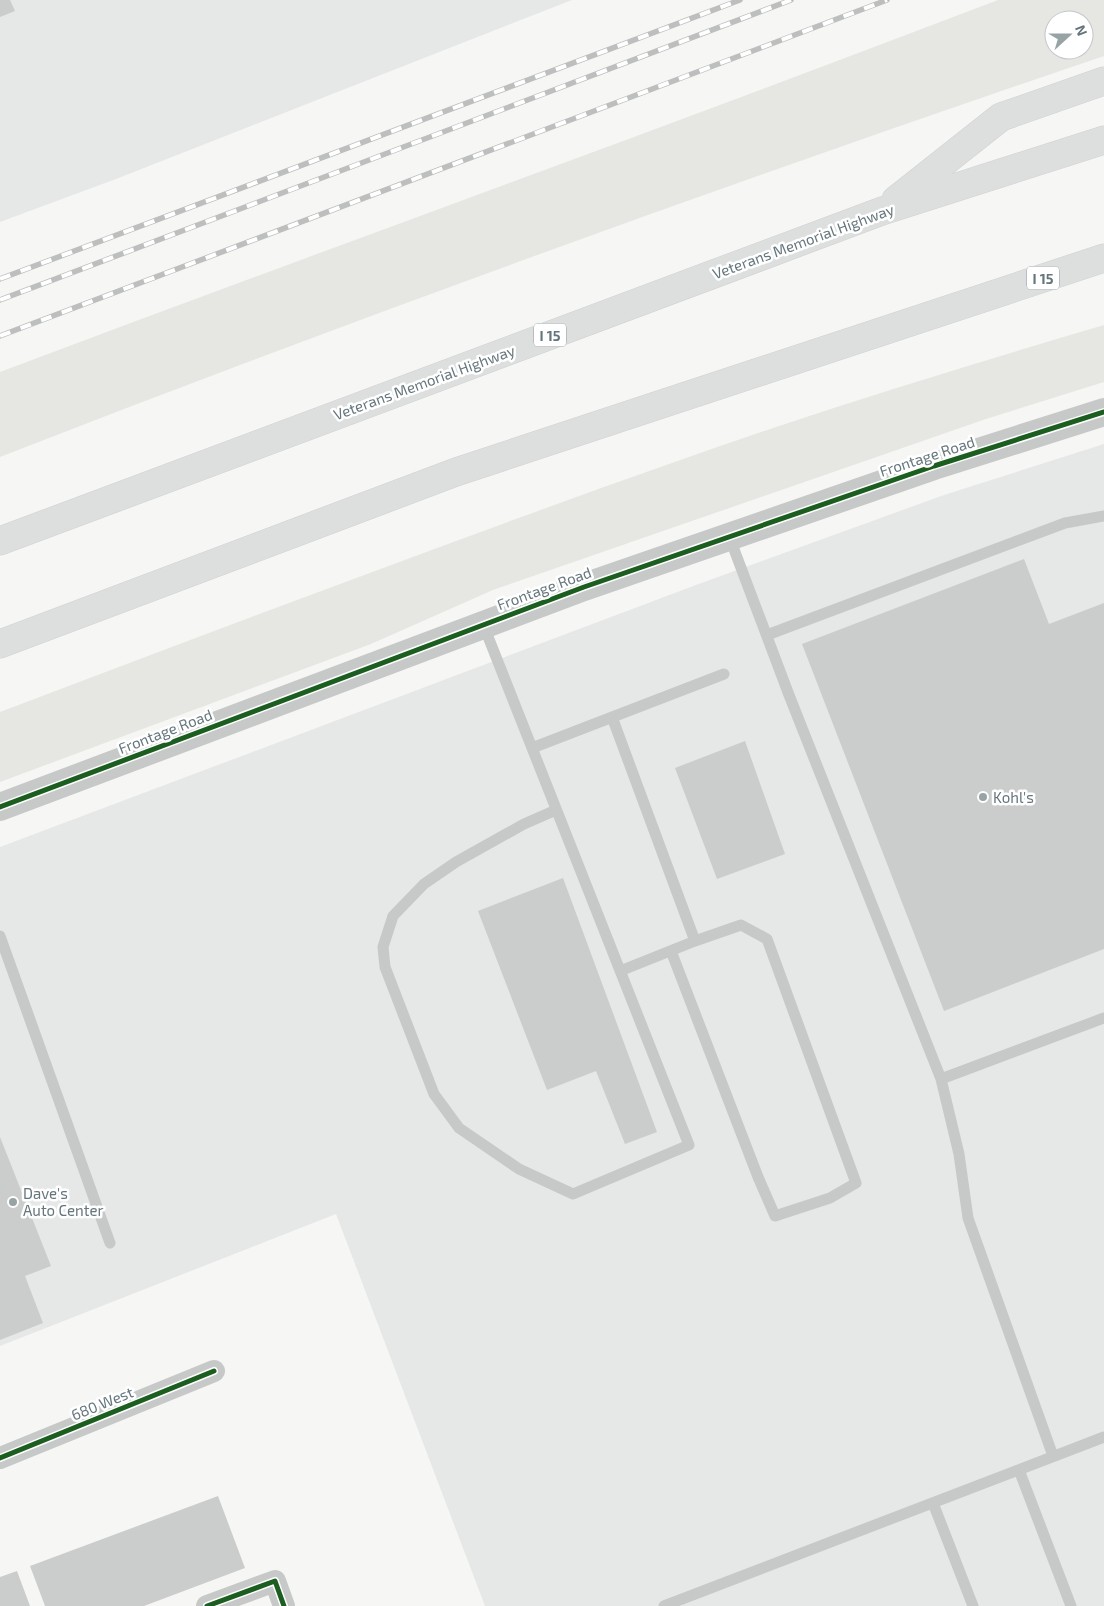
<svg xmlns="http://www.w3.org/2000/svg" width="1104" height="1606" viewBox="0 0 1104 1606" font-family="'Exo 2',sans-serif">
<rect width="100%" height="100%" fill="#f6f6f5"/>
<path fill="#e6e7e7" d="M0,0h572l-456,179 -116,43z
M1104,444v1162h-619l-149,-392 -336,132v-499l696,-262 248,-90z"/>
<path fill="#e6e7e3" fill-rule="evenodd" d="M998,0h106v56c-371,126 -739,259 -1104,401v-85c332,-125 666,-245 998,-372zM1054,20h30v30h-30z
M1104,325v57l-118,37 -493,171 -122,54 -371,138v-70c257,-97 513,-195 773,-284 109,-37 220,-70 331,-103z"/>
<path fill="#cbcdcd" d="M0,0h10l5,11 -15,6z
M1024,559l25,65 55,-21v346l-160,62 -142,-367z
M745,741l40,113 -68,25 -42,-111z
M563,878l94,254 -32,12 -29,-73 -49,19 -69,-179z
M0,1137l51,129 -26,10 18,47 -43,17z
M218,1496l27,72 -101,38h-99l-15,-40z
M17,1571l13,35h-30v-29z"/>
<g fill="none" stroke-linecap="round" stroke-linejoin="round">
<g stroke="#d1d2d2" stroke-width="29">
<path id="motorway" d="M896,200l105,-83 103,-36
M0,541l882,-330 222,-71
M0,644l456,-172 648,-214"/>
</g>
<path stroke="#c7c9c9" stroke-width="11" d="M729,536l60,159 152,384 18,75 9,64 85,238
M483,624l206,521 -116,49 -54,-25 -60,-41 -25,-34 -49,-127 -2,-20 10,-31 31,-32 32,-22 68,-38 32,-14
M767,635l298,-112 39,-7
M612,717l83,224 -75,30
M532,748l192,-74
M0,936l110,307
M671,951l87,226 17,39 55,-18 26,-15 -89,-244 -26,-14 -46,16
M941,1079l163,-61
M1019,1470l52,136
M933,1503l40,103
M664,1606l440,-169"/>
<path stroke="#c7c9c9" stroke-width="22" d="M0,1458l214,-87
M207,1606l68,-25 9,25"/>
<path stroke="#c7c9c9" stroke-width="28" d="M0,807l584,-220 350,-121 170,-54"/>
<use href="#motorway" stroke="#dddede" stroke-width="28"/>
<g stroke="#bdbfbf" stroke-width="5.5">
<path id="rail" d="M0,279l740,-279
M0,300l791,-300
M0,336l887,-336"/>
</g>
<use href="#rail" stroke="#fff" stroke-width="4" stroke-dasharray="11" stroke-linecap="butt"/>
<g stroke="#fff" stroke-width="8">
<path id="cycleway" d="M0,807l584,-220 350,-121 170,-54
M0,1458l214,-87
M207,1606l68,-25 9,25"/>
</g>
<use href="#cycleway" stroke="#1b5e20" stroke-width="5"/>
</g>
<g fill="#98a3a6" stroke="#fff" stroke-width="2">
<circle cx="983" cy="797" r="5"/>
<circle cx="13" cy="1202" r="5"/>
</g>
<g text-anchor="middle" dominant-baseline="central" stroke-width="5" stroke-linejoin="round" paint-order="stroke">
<g fill="#fff" stroke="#939fa3" stroke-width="1">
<rect x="1027" y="266.5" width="32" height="23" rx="4"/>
<rect x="534" y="323.5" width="32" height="23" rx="4"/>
</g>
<g font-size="14" font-weight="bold" fill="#65767c">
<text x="1043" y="278">I 15</text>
<text x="550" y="335">I 15</text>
</g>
<g font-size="15" fill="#65767c" stroke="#fff">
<text transform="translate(803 241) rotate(-20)">Veterans Memorial Highway</text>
<text transform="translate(424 382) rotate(-20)">Veterans Memorial Highway</text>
<text transform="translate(927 456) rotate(-18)">Frontage Road</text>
<text transform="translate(544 588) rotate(-20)">Frontage Road</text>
<text transform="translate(165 731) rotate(-21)">Frontage Road</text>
<text transform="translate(102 1403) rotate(-22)">680 West</text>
</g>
<g font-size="15" fill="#65767c" stroke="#fff" text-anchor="start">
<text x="993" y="797">Kohl's</text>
<text x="23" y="1193">Dave's<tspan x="23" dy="17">Auto Center</tspan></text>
</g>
</g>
<g transform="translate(1069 35) rotate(69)"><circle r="24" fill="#ffffff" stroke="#c1c8cb"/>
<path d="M0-4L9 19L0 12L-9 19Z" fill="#98a3a6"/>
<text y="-8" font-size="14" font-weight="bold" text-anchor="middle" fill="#65767c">N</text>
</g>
</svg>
